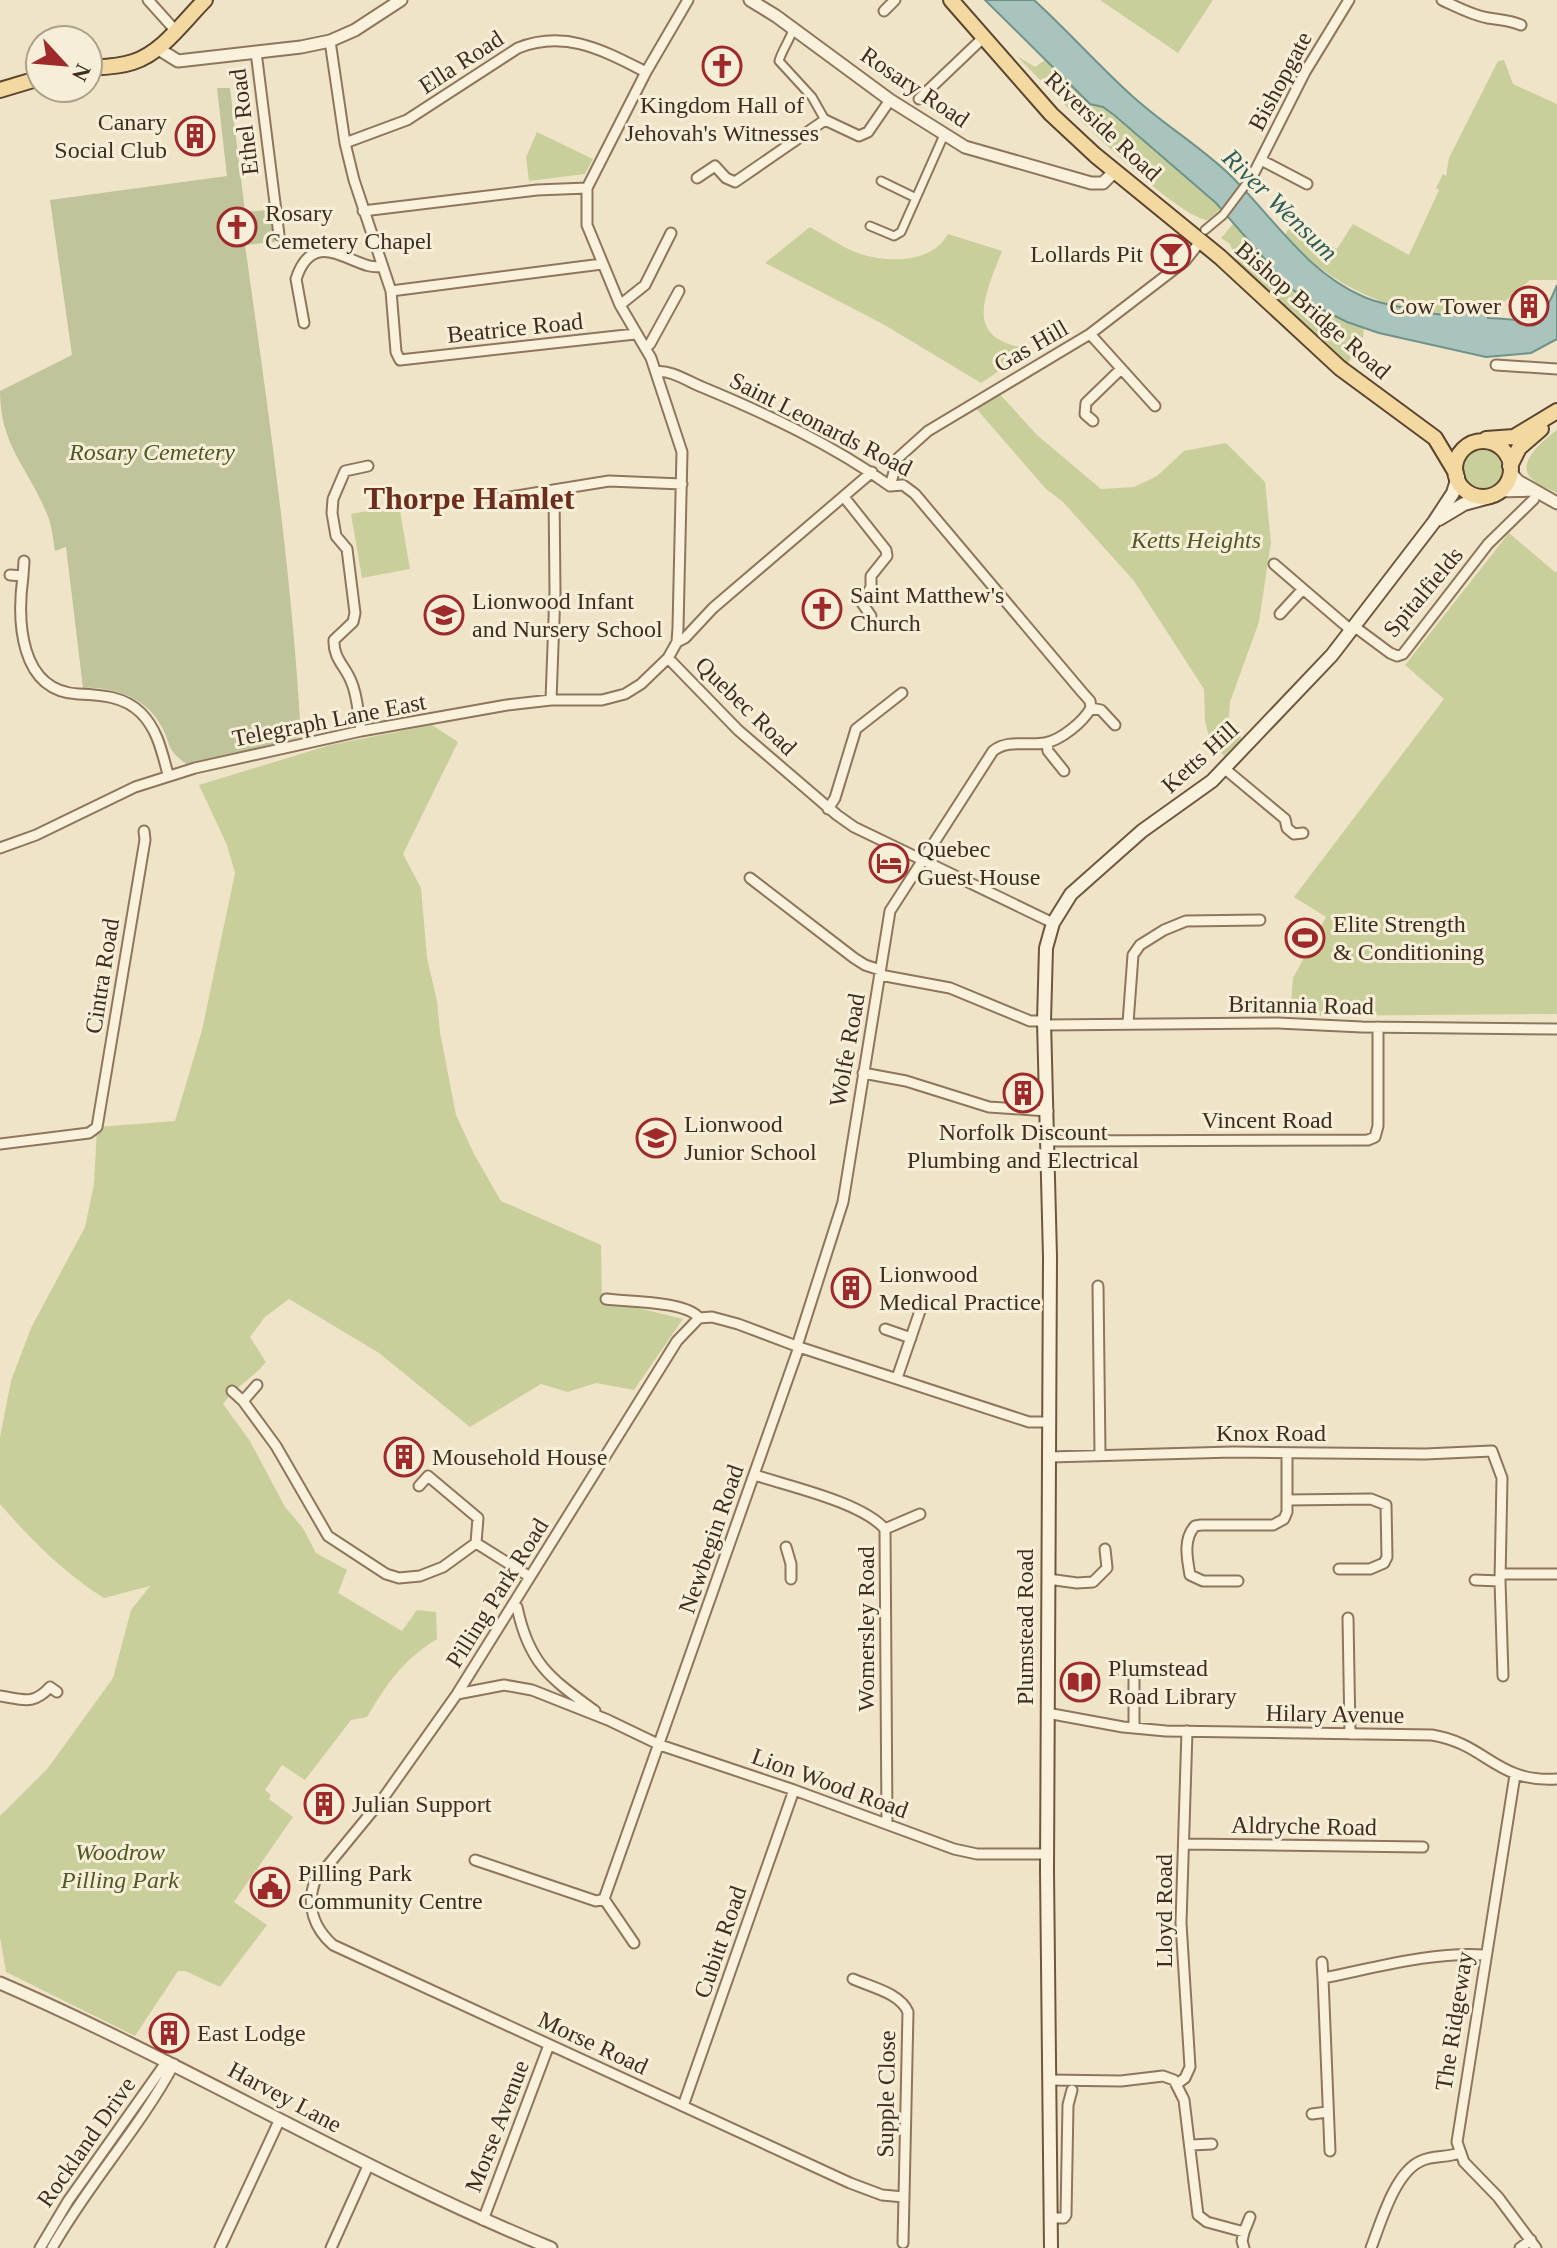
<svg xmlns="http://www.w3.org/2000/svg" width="1557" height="2248" viewBox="0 0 1557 2248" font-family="'Times New Roman',serif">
<rect width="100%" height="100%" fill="#f0e4c8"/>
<path fill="#c9cf9b" d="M1100,0h113l-35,53z
M1017,56l18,11 10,-7 45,44 13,3 119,101 -14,12c-34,-2 -162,-133 -191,-164z
M1504,60l9,24 44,20v176h-27l-31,26 -19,-4 -8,9c-12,1 -25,5 -37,3 -57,-6 -113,-36 -150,-79l5,-9 47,23 16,-25 56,31 30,-65 -3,-2 7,-14 3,2 3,-18 49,-97z
M537,132l56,27 -8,15 -56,7 -3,-24z
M1234,223l11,14 72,70 47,21 -1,9 -16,28 -110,-104 -7,-17 -9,-6z
M810,227c15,8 30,19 45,25 29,11 76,13 93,-18l54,17c-18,47 -41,90 31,98l-52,34 -98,-59 -118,-61z
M997,391l40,44 64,54 33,-2 23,-11 27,-25 42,-8 39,39 6,60 -12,80 -29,80 -1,16 13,21 -18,17 -14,-16 -5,-19 -1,-32 -70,-108 -71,-79 -17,-13 -72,-83z
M1557,430v63c-9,-5 -21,-8 -28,-17 -11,-16 17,-38 28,-46z
M1462 469a20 20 0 1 1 40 0a20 20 0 1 1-40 0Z
M399,505l11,64 -48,9 -11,-64z
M1509,533l46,39 2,-1v443l-267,2 3,-38 33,-61 -32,-20 150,-198 -39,-34z
M432,725l26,17 -55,112 18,34 6,70 10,43 3,31 16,83 18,39 27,47 100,44 1,54 81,20 -49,71 -38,-7 -28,9 -27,-8 -71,43 -91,-74 -90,-54 -24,18 -15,20 16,25c-13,16 -31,25 -43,42l27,37 35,66 18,21 13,25 31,17 -9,23 64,38 15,-21 19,2 1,27c-35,22 -49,43 -70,78l-16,3 -46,60 -23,-15 -17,25 6,5 -2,4 24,18 -59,85 33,23 -47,62 -35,-16h-7l-43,65 -129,-64 -6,-35v-121l48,-48 65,-90 18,-68 19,-24 -46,12c-40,-25 -73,-58 -104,-94v-67l11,-56 20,-53 54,-101 9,-43 3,-57 78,-6 27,-91 33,-157 -8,-28 -28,-60 131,-40z"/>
<path fill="#bfc49a" d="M217,88h13l15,124 23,-2 7,32 -30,3c23,164 47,327 56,492l-113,28c-24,-17 -15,-19 -28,-41 -15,-27 -49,-38 -77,-36l-17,-141 -11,4c-2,-12 -3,-26 -8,-37 -19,-47 -47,-68 -47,-123l72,-36 -22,-155 177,-24z"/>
<path fill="#a9c4bc" stroke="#6f938a" stroke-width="2" d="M985,0h49c33,30 63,64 96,94 31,29 69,51 100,81 44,43 75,96 134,122 18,8 40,10 59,15 20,4 43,6 57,-10l9,3 -1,13c45,1 50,14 69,-33v54l-26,14 -45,4 -107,-24 -32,-11 -30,-15 -28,-20 -73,-84 -102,-88 -11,-8 -13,-3z"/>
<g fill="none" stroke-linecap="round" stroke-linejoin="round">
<g stroke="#8d765c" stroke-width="11">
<path id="pedestrian" d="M793,29c-2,9 -11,21 -14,32l33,36 13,23
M881,181l35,17
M870,226l24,10 7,-4 43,-97
M1205,230l18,-15 30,-40"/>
</g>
<g stroke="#8d765c" stroke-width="13">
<path id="minor" d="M148,0l27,30
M1442,0c15,7 29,15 46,18 12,2 21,2 33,7
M884,11l11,-11
M330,41l15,102 9,37 37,111 5,61 4,8 235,-26
M256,52l23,183
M919,99l65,-62
M345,143l62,-23 111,-72c48,-19 86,3 128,24
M1261,160l46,24
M1253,175l52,-103 44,-72
M697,178l18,-12 11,12 9,4 90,-62 34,16 9,-4 22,-32
M363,211l174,-21 50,-2
M391,291l211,-27
M620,305l25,-20 26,-52
M304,323l-8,-44c19,-58 61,-5 86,-13
M1090,334l65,72
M645,348l5,-4 29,-53
M1496,365l61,4
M656,372c14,-3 33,10 46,15 65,27 131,58 188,99l13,-1 12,9 167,198 8,9 1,7c-8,14 -30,32 -46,35 -18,3 -37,-4 -52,8l-103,160 -47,291 -46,144
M1093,421l-8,-7 1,-11 35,-34
M890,486l8,-28 30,-27 162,-97 95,-73 15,-19
M844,497l42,53 1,6 -16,20v11l-9,16 9,13
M492,500l117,-19 73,3
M1274,564l29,25
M10,575l13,1c-6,44 -4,115 55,118 23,1 46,2 63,19 17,17 21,40 27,61
M23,576l1,-15
M1280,614l23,-25 49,42
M1355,627l35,26 7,3 6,-2 85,-110 46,-45
M677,642l8,-4 28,-30 159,-136
M668,658l70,72 99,85 17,12 199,96
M551,700l4,-108 -1,-101
M1091,708l10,2 14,15
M361,731c-3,-16 -3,-35 -10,-50 -6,-15 -18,-23 -17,-41l19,-18 2,-9 -8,-64 -11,-13 -4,-23 1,-14 12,-28 23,-5
M1047,743l1,8 16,20
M1225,769l60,50 2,9 7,6 9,-1
M828,809l7,-11 21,-69 46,-36
M0,848l36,-13 99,-48 60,-19 166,-37 146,-26 44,-5h51l23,-6 16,-10 27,-26 9,-16 1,-14 4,-176 -31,-94 -31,-53 -33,-80v-37l59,-116 42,-72
M750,878l104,80 11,7 15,5
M880,975l70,13 80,33h14
M1128,1023l5,-68 7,-10 24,-15 22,-9 74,-1
M1044,1025l234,-2 84,4 195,2
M863,1073l43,8 83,26 59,4
M1048,1141l320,-1 7,-3 3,-11v-99
M0,1144l89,-11 8,-6 48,-287 -1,-9
M1098,1286l2,168
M606,1299c21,3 81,2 93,19
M699,1318l-22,23 -220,353 -73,103 -69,84c-9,25 -1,47 18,64l517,238 32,12 22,2
M699,1318l13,-1 26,7 61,23 230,75h21
M885,1329l26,9
M897,1378l24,-70
M232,1391l11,10 33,45 52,90 58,38 13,4 21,-2 23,-9 33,-24 54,34
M243,1401l14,-16
M1050,1457l183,-5 192,2 67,-3 10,27 -2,103 3,95
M755,1475c36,12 106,27 130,54l2,295
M419,1486l9,-10 50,42 -2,25
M1287,1500l84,-1 15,6 1,52 -3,6 -14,6h-31
M885,1529l35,-15
M786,1547l5,17v15
M1502,1574h55
M1048,1579l29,4 16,-1 14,-14 -2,-19
M1475,1580l25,1
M1238,1581h-35l-13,-6c-3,-17 -7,-36 5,-49l6,-1h72l11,-6 3,-7v-59
M513,1604l4,3c12,57 33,71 78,104
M1348,1618l2,116
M1121,1670h13v58
M1134,1670l22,1
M457,1694l47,-9 28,5 76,30 52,25 134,45 160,59 23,5h70
M0,1696c22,3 33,10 50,-9l7,5
M1047,1713l76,14 43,4 266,4c55,9 64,48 125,44
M1515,1775l-58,367 7,20 34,35 38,51
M1184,1844l239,3
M475,1860l121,41 8,-2 195,-552
M604,1899l30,44
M1322,1962l1,16
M853,1979c18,8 47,14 55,33l-5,231
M1049,2080l72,1 42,-5 11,4 10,20 14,115 9,7 37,10 6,-15
M1177,2084l8,-6 5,-11 -9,-144 6,-192
M683,2106l111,-316
M1312,2114l15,-2
M1191,2145l21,-1
M1330,2151l-7,-173c51,-10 111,-27 162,-23
M1050,2218h14l2,-3 2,-110 4,-15
M483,2220l66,-175
M40,2248l28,-47 99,-140
M52,2248c36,-64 87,-119 122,-184
M220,2248l60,-129
M331,2248l37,-82
M1244,2248l-2,-7 2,-9
M1371,2248c10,-26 24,-76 50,-87 12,-6 26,-3 38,-8
M1520,2248l11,-8"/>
</g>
<g stroke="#8d765c" stroke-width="15">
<path id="tertiary" d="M750,0l26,16 114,84 75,47 126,36h12l12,-12
M157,48l21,13 123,-14 29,-6 25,-11 46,-30
M1510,472l8,9 39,22
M1500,491l33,-1
M0,1983c187,81 362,188 551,265"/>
</g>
<g stroke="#6f573f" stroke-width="16">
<path id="secondary" d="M1439,519l25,-15 26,-7
M1051,2248l-4,-378 3,-613 -6,-236 2,-73 7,-25 18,-29 71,-63 70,-50 120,-126 102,-133 19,-29 5,-16"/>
</g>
<g stroke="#5b4430" stroke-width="18">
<path id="primary" d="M951,0l100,114 44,41 125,102 120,111 95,70 21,35
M88,68c15,-1 30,-1 45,-6 29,-9 51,-41 72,-62
M0,90l40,-12
M1486,439l28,-2 43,-26
M1455 469a28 28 0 1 1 56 0a28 28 0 1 1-56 0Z
M1510,466l9,-18 22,-19"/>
</g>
<use href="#pedestrian" stroke="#faf1dc" stroke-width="7"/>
<use href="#minor" stroke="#faf1dc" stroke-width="9"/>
<use href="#tertiary" stroke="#faf1dc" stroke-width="11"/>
<use href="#secondary" stroke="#faf1dc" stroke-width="12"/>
<use href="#primary" stroke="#f3d9a0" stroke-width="14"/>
</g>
<defs>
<g id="church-ring" transform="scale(2)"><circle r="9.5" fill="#f7eed8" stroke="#9e2a2b" stroke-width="1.5"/><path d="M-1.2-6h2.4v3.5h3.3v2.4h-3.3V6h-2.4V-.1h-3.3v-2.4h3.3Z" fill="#9e2a2b"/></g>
<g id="building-ring" transform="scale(2)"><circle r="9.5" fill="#f7eed8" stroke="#9e2a2b" stroke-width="1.5"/><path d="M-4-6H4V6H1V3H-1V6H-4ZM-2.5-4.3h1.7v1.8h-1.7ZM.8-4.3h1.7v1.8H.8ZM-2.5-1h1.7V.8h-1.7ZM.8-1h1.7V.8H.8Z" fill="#9e2a2b"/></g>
<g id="bar-ring" transform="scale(2)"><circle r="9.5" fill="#f7eed8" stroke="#9e2a2b" stroke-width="1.5"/><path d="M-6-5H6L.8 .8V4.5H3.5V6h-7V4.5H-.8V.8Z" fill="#9e2a2b"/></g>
<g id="school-ring" transform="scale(2)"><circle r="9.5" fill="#f7eed8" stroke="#9e2a2b" stroke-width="1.5"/><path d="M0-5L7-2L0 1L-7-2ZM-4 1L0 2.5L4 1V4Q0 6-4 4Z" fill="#9e2a2b"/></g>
<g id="hotel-ring" transform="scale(2)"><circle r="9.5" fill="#f7eed8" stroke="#9e2a2b" stroke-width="1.5"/><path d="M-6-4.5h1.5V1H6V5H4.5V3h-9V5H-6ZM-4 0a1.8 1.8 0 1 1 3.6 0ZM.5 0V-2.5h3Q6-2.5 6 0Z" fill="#9e2a2b"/></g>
<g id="stadium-ring" transform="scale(2)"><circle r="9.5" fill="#f7eed8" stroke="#9e2a2b" stroke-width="1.5"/><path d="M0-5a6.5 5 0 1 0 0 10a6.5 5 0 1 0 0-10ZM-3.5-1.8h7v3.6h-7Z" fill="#9e2a2b"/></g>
<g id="library-ring" transform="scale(2)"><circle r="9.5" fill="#f7eed8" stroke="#9e2a2b" stroke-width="1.5"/><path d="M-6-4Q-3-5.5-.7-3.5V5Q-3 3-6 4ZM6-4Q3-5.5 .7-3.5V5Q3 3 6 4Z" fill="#9e2a2b"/></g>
<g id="civic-ring" transform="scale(2)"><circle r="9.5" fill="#f7eed8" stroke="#9e2a2b" stroke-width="1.5"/><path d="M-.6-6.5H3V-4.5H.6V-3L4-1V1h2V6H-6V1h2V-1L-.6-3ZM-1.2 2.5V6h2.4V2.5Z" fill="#9e2a2b"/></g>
</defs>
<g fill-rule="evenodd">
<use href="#church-ring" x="722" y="66"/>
<use href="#building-ring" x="195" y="136"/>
<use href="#church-ring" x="237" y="227"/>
<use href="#bar-ring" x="1171" y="254"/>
<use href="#building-ring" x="1529" y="306"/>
<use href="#church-ring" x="822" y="609"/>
<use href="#school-ring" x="444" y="615"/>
<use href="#hotel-ring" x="889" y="863"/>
<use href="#stadium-ring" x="1305" y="938"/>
<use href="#building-ring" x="1023" y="1093"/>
<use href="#school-ring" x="656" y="1138"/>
<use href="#building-ring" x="851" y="1288"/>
<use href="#building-ring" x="404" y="1457"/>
<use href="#library-ring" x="1080" y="1682"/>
<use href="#building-ring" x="324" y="1804"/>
<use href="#civic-ring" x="270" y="1887"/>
<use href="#building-ring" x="169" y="2033"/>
</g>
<g text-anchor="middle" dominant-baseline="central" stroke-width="6" stroke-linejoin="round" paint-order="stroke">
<g font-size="24" fill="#3d2e20" stroke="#f7eed8">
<text transform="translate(461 62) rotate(-33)">Ella Road</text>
<text transform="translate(1280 81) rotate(-62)">Bishopgate</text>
<text transform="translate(915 87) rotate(34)">Rosary Road</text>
<text transform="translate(244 122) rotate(-97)">Ethel Road</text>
<text transform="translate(1103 126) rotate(43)">Riverside Road</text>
<text transform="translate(1313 310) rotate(41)">Bishop Bridge Road</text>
<text transform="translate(515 328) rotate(-6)">Beatrice Road</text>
<text transform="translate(1031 346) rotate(-30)">Gas Hill</text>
<text transform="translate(821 424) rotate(27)">Saint Leonards Road</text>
<text transform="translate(1423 592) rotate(-50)">Spitalfields</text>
<text transform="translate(746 706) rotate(44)">Quebec Road</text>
<text transform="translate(329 720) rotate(-11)">Telegraph Lane East</text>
<text transform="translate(1200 757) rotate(-42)">Ketts Hill</text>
<text transform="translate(102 976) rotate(-81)">Cintra Road</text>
<text transform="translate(1301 1005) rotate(1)">Britannia Road</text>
<text transform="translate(847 1050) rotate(-80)">Wolfe Road</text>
<text x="1267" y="1120">Vincent Road</text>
<text x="1271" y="1433">Knox Road</text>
<text transform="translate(711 1539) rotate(-71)">Newbegin Road</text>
<text transform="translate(497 1593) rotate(-58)">Pilling Park Road</text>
<text transform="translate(1025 1627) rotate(-90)">Plumstead Road</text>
<text transform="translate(866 1629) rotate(-90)">Womersley Road</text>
<text transform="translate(1335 1714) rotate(1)">Hilary Avenue</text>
<text transform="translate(830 1783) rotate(20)">Lion Wood Road</text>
<text transform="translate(1304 1826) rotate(1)">Aldryche Road</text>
<text transform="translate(1164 1911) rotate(-90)">Lloyd Road</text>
<text transform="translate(720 1942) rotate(-71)">Cubitt Road</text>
<text transform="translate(1454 2021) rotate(-81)">The Ridgeway</text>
<text transform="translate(593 2043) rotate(25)">Morse Road</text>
<text transform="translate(886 2094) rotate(-89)">Supple Close</text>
<text transform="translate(285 2097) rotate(28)">Harvey Lane</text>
<text transform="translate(497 2126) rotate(-69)">Morse Avenue</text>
<text transform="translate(86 2142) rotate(-55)">Rockland Drive</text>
</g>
<g font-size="24" fill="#3d2e20" stroke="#f7eed8" text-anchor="start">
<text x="722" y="105" text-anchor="middle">Kingdom Hall of<tspan x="722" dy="28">Jehovah's Witnesses</tspan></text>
<text x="167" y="122" text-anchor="end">Canary<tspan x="167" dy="28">Social Club</tspan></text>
<text x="265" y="213">Rosary<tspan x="265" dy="28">Cemetery Chapel</tspan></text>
<text x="1143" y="254" text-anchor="end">Lollards Pit</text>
<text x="1501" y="306" text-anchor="end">Cow Tower</text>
<text x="850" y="595">Saint Matthew's<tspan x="850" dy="28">Church</tspan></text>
<text x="472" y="601">Lionwood Infant<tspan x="472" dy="28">and Nursery School</tspan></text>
<text x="917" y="849">Quebec<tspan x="917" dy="28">Guest House</tspan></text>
<text x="1333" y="924">Elite Strength<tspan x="1333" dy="28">&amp; Conditioning</tspan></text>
<text x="684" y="1124">Lionwood<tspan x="684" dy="28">Junior School</tspan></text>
<text x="1023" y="1132" text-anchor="middle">Norfolk Discount<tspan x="1023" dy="28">Plumbing and Electrical</tspan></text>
<text x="879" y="1274">Lionwood<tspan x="879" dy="28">Medical Practice</tspan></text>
<text x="432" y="1457">Mousehold House</text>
<text x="1108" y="1668">Plumstead<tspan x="1108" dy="28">Road Library</tspan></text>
<text x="352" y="1804">Julian Support</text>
<text x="298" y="1873">Pilling Park<tspan x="298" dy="28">Community Centre</tspan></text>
<text x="197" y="2033">East Lodge</text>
</g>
<g font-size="24" font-style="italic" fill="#4d5a26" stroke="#f7eed8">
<text x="152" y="452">Rosary Cemetery</text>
<text x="1196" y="540">Ketts Heights</text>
<text x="120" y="1852">Woodrow<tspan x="120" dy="28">Pilling Park</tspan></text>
</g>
<g font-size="26" font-style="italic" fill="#2f5d5a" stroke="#f7eed8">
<text transform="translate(1280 205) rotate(44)">River Wensum</text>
</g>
<g font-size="32" font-weight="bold" fill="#6b2e1e" stroke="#f7eed8">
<text x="469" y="498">Thorpe Hamlet</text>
</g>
</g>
<g transform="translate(64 64) rotate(116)"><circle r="38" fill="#f7eed8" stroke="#ada18e" stroke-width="2"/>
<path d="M0-6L14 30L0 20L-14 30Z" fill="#9e2a2b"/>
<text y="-12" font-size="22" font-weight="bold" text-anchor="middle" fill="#3d2e20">N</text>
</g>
</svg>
